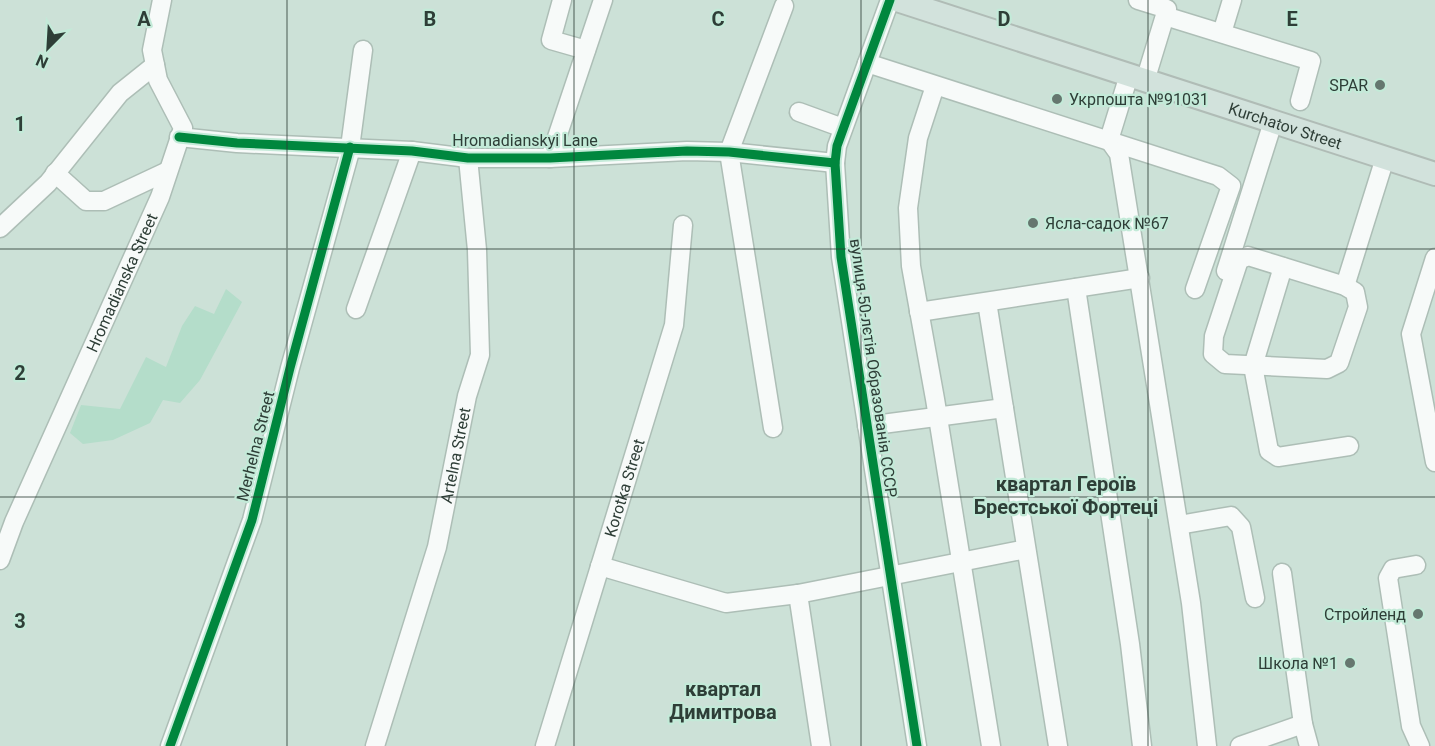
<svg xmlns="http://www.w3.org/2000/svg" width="1435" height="746" font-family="Roboto,sans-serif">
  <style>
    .green { fill: #b4ddca }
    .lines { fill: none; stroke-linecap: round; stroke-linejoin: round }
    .minor-casing { stroke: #adbeb6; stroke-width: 21 }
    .major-casing { stroke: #b0bcb6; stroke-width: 26 }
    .minor { stroke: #f7faf9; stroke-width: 18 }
    .major { stroke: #d2e2dc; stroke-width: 22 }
    .cycleway-casing { stroke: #c3ead8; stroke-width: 13 }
    .cycleway { stroke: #00873e; stroke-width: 9 }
    .grid { fill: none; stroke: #2e3e37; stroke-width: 1.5; stroke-opacity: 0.55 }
    .poi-dot { fill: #65776f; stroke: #c3ead8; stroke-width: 2 }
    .labels { text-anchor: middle; stroke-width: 4.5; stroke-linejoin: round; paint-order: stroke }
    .poi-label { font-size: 16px; fill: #2e3e37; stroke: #c3ead8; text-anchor: end }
    .street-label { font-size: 16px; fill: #2e3e37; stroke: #c3ead8 }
    .quarter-label { font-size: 20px; font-weight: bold; fill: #2e3e37; stroke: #c3ead8 }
    .grid-label { font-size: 20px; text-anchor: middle; font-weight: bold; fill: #2e3e37; stroke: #c3ead8; stroke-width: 4.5; stroke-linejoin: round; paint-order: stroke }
  </style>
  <rect width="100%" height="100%" fill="#cce1d7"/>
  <polygon class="green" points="226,289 242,302 200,380 180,403 163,400 150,423 113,440 83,444 70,433 81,405 120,409 146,357 166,367 182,326 195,306 214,314"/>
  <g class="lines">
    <g class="minor-casing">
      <g id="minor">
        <polyline points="562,0 551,40 586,50"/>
        <polyline points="890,0 837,146 835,163 841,257 917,746"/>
        <polyline points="1138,0 1167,9 1145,81"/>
        <polyline points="1165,16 1311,61 1300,101"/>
        <polyline points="1222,33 1232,0"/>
        <polyline points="867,63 1218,176 1231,186 1195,289"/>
        <polyline points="935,86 918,138 908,208 911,266 935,399 991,746"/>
        <polyline points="799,112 843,128"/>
        <polyline points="179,137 237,143 412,151 468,158 550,158 687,151 729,152 835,163"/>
        <polyline points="1109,140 1119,154 1191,603 1207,746"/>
        <polyline points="1109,140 1129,75"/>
        <polyline points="550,158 603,0"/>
        <polyline points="55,173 86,201 104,201 168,171"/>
        <polyline points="0,228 48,183 120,93 155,65"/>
        <polygon points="1248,256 1345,286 1355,292 1358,307 1339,363 1327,369 1225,364 1213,354 1214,336 1239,260"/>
        <polyline points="1435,258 1411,334 1435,462"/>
        <polyline points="1283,267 1253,366 1269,451 1278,457 1349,446"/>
        <polyline points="1226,271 1273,122"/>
        <polyline points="1345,286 1385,158"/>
        <polyline points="1076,288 1130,644 1142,746"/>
        <polyline points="987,302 1058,746"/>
        <polyline points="356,309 412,151"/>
        <polyline points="919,312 1140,278"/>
        <polyline points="867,426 1004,408"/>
        <polyline points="773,428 729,152 784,6"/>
        <polyline points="1179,525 1231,516 1241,527 1255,598"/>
        <path id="s1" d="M 0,560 L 14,522 L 160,197 L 183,128 L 158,80 L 152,50 L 162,0"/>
        <polyline points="1416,565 1393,569 1388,578 1411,726 1420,746"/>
        <polyline points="600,566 726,603 798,594 1026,549"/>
        <polyline points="1282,573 1303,724"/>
        <polyline points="798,594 821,746"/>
        <polyline points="170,746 252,520 290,368 349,155 363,50"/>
        <path id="s2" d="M 375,746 L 437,547 L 467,396 L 480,355 L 477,250 L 468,158"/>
        <path id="s3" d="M 545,746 L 674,325 L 683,225"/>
        <polyline points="1240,746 1303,724 1309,746"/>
      </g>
    </g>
    <g class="major-casing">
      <g id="major">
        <path id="s4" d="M 897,0 L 1435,174"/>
      </g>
    </g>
    <use href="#minor" class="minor"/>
    <use href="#major" class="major"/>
    <g class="cycleway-casing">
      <g id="cycleway">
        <polyline points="890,0 837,146 835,163 841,257 917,746"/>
        <polyline points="179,137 237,143 412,151 468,158 550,158 687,151 729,152 835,163"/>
        <polyline points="170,746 252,520 290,368 350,147"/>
      </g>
    </g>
    <use href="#cycleway" class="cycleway"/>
  </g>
  <path class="grid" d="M 287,0 L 287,746M 574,0 L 574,746M 861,0 L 861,746M 1148,0 L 1148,746M 0,249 L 1435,249M 0,497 L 1435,497"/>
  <g class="poi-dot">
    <circle cx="1380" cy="85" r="6"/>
    <circle cx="1057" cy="99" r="6"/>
    <circle cx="1033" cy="223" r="6"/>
    <circle cx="1418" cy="614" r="6"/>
    <circle cx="1350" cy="663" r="6"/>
  </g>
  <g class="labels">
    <g class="poi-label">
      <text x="1368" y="91">SPAR</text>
      <text x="1069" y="105" text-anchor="start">Укрпошта №91031</text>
      <text x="1045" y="229" text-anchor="start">Ясла-садок №67</text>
      <text x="1406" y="620">Стройленд</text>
      <text x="1338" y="669">Школа №1</text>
    </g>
    <g class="street-label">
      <text dy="6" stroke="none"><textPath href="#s4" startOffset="408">Kurchatov Street</textPath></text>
      <text x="525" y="146">Hromadianskyi Lane</text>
      <text dy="6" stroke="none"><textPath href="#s1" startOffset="303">Hromadianska Street</textPath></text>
      <text transform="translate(874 368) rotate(82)" y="6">вулиця 50-лєтія Образованія СССР</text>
      <text transform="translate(255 446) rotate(-76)" y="6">Merhelna Street</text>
      <text dy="6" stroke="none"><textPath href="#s2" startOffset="302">Artelna Street</textPath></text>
      <text dy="6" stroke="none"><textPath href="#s3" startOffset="270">Korotka Street</textPath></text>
    </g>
    <g class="quarter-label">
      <text x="1066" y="491">квартал Героїв<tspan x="1066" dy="23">Брестської Фортеці</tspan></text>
      <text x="723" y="696">квартал<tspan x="723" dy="23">Димитрова</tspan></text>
    </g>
  </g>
  <g class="grid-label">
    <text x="144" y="26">A</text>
    <text x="430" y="26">B</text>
    <text x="718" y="26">C</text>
    <text x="1004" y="26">D</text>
    <text x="1292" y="26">E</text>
    <text x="20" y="131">1</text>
    <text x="20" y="380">2</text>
    <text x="20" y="628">3</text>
  </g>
  <g transform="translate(48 48) rotate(204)" stroke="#c3ead8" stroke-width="4.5" paint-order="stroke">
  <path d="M0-4.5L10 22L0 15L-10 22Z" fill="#2e3e37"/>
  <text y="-9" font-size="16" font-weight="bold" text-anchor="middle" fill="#2e3e37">N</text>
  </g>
</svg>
